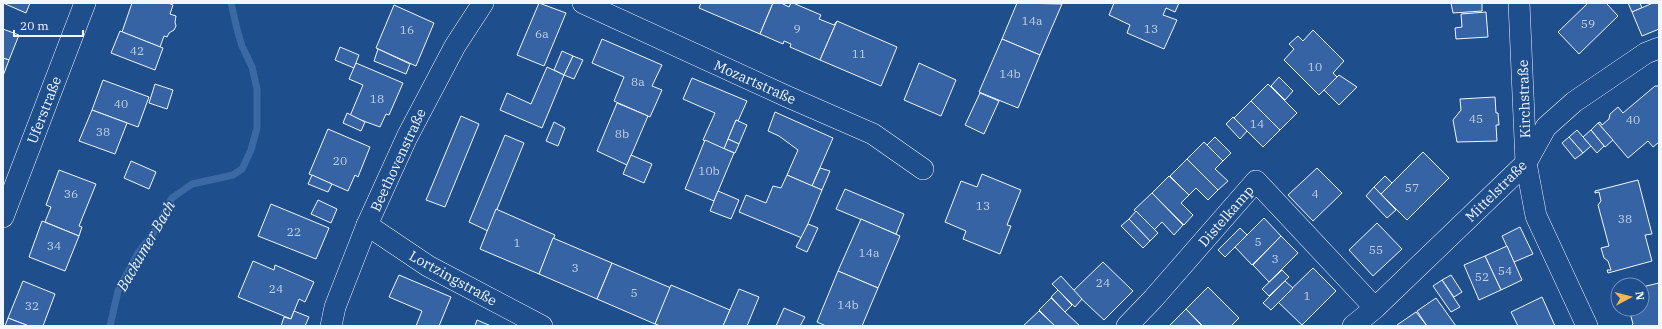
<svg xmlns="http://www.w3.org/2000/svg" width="1662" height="329" font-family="'IBM Plex Serif',serif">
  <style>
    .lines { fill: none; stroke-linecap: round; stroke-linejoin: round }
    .stream { stroke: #3b69a3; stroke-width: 7 }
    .building { fill: #3563a3; stroke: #f2f6ff }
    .street-casing { stroke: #f2f6ff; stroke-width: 22 }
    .street { stroke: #1f4e8c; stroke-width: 21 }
    .labels { text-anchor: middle; stroke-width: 3; stroke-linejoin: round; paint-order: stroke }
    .number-label { font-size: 12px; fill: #c3d1e8 }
    .street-label { font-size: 14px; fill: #f2f6ff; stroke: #1f4e8c }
    .water-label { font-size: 15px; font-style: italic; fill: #f2f6ff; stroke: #1f4e8c }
  </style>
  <rect width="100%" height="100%" fill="#1f4e8c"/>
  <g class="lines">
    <polyline class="stream" points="110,326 118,291 138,253 153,234 172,198 192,184 233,175 242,169 251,150 257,128 257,89 252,67 242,46 237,29 231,3"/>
  </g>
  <g class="building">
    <polygon points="3,3 30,3 26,13"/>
    <polygon points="132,3 168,3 173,5 170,14 176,16 175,22 176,26 174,30 169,33 167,37 164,36 160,47 122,32"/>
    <polygon points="539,3 566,13 544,66 517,55"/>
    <polygon points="701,3 773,3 760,34 699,8"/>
    <polygon points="773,3 781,3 789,7 791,3 793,3 821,15 819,19 834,25 837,21 820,60 790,47 791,44 784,41 783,44 760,34"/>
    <polygon points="1017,3 1062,4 1040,55 1002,39"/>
    <polygon points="1114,3 1179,3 1175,12 1166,8 1163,15 1177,20 1164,49 1127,33 1130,25 1109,15"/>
    <polygon points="1451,3 1482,3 1482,11 1453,13"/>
    <polygon points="1588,3 1606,3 1618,16 1579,54 1558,32"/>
    <polygon points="1628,3 1640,3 1642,8 1632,12"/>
    <polygon points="1653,3 1659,3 1659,29 1642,36 1632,12"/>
    <polygon points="394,5 434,23 416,66 376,48"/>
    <polygon points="1486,12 1488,37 1456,39 1455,28 1462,27 1461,14"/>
    <polygon points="837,21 897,47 881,86 820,60"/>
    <polygon points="3,29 19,35 9,60 3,58"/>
    <polygon points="1313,30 1344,61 1333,73 1337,77 1319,95 1284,60 1294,49 1289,44 1298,36 1303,41"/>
    <polygon points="120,31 163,48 155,70 111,53"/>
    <polygon points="602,39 662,65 652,86 662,90 650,117 614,101 624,77 592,63"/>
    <polygon points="1002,39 1040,55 1018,108 979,92"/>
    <polygon points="340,47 359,55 354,68 335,60"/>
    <polygon points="378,49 410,64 406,74 374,61"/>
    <polygon points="562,51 573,56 564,75 554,70"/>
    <polygon points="573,56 583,60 574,79 564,75"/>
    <polygon points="3,58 9,60 3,76"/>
    <polygon points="356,63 403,83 389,115 386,114 380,127 350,116 363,85 349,79"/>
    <polygon points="919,63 956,80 941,116 904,100"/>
    <polygon points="547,67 564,75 542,128 500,110 507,93 531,104"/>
    <polygon points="1339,75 1357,87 1339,105 1324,90"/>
    <polygon points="1279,77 1293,91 1285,100 1271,86"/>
    <polygon points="692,78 747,101 738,121 736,120 724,149 703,140 715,113 683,99"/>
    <polygon points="103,80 149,97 138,127 92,110"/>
    <polygon points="155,84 173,90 167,109 149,103"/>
    <polygon points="1268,84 1297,113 1280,130 1251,101"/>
    <polygon points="1655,86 1659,86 1659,142 1653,147 1648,141 1628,158 1598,123 1600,122 1602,125 1609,119 1610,114 1618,107 1623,113"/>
    <polygon points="980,93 999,101 984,134 965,125"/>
    <polygon points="1495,97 1496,113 1498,113 1499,125 1496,125 1497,141 1457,142 1453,120 1461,110 1460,99"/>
    <polygon points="1251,101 1280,130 1263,147 1234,118"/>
    <polygon points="617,103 648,116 627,165 597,151"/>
    <polygon points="92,110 127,123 115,154 79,141"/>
    <polygon points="775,112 833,138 812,186 787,175 798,150 779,136 768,131"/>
    <polygon points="347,113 365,122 361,131 343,123"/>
    <polygon points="461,116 479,124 445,207 426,200"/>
    <polygon points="1233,117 1247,131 1240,139 1226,124"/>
    <polygon points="736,120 747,125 739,144 728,139"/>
    <polygon points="554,122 565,128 558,146 546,141"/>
    <polygon points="1598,123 1613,140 1605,147 1591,130"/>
    <polygon points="328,129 370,147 358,177 355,175 348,191 309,174"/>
    <polygon points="1577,130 1591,146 1583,153 1569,137"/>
    <polygon points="1591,130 1604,146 1597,153 1583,137"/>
    <polygon points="505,135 524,143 488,231 469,222"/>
    <polygon points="1215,137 1231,153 1223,161 1207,145"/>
    <polygon points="1569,137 1583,153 1575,159 1562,143"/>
    <polygon points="728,139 739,144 735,153 724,149"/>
    <polygon points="705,140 734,153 714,201 685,189"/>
    <polygon points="1204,142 1223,161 1215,169 1228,181 1218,190 1187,159"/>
    <polygon points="1423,152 1449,178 1407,220 1381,194"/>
    <polygon points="631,155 652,164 644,183 623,174"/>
    <polygon points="1187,159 1218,190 1208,200 1196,188 1189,195 1170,176"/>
    <polygon points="131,161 156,172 149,189 124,178"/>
    <polygon points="820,168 830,171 822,190 812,186"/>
    <polygon points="1317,168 1342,193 1313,221 1288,195"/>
    <polygon points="59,170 96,184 79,226 82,227 79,236 45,222 51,207 46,205"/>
    <polygon points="982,174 1021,190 1007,225 1011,226 1000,254 963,239 966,231 945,222 961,181 977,187"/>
    <polygon points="312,175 332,184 328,192 308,184"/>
    <polygon points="787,175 822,190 802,238 739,212 746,195 766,203 773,186 781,188"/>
    <polygon points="1169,176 1189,195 1181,203 1193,215 1184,225 1152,193"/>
    <polygon points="1385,176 1392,183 1381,194 1374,187"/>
    <polygon points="1638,180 1652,234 1645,235 1652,261 1608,273 1607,270 1611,270 1608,261 1604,258 1601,248 1609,246 1598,205 1601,201 1599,192 1595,193 1595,191"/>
    <polygon points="1374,187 1396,210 1387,218 1366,196"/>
    <polygon points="845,189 904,214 896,234 836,209"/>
    <polygon points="718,191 739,200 731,219 710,211"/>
    <polygon points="1152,193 1183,225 1174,235 1162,222 1154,230 1134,210"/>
    <polygon points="318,200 337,209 331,223 311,214"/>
    <polygon points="271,204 329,228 316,259 258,236"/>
    <polygon points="496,209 555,235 539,274 480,249"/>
    <polygon points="1136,211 1158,233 1150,241 1129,219"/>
    <polygon points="1264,218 1281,236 1252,265 1235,247"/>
    <polygon points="861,219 900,236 878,288 838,271"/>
    <polygon points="1129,219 1150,241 1143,248 1121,226"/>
    <polygon points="42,221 79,236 65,271 29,257"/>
    <polygon points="1377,223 1402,249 1373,276 1349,250"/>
    <polygon points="808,224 818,228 807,252 796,247"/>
    <polygon points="1520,227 1533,254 1514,262 1502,236"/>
    <polygon points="1240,228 1247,235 1225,257 1218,250"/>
    <polygon points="1281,236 1298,253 1269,282 1253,265"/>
    <polygon points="553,238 612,263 597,299 539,274"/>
    <polygon points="1507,246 1522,280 1501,290 1485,256"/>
    <polygon points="1485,256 1501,290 1479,300 1464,265"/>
    <polygon points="253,261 274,270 275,265 314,282 305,302 299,299 291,319 238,297"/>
    <polygon points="1103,262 1133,291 1104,320 1073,291"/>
    <polygon points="612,263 671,288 655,324 597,299"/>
    <polygon points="1313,268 1336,291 1302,325 1278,302"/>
    <polygon points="1282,270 1289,277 1269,296 1262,289"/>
    <polygon points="838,271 878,288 862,326 826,326 817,322"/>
    <polygon points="399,275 451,297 439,326 416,326 422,311 389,297"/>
    <polygon points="1451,275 1462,292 1454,297 1442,280"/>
    <polygon points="1061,276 1082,299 1075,307 1052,284"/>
    <polygon points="1442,280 1460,307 1451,312 1433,286"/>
    <polygon points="23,281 55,294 43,326 29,326 8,318"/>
    <polygon points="1285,281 1293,288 1271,310 1263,303"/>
    <polygon points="1659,283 1659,326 1631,326 1633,324 1629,309 1642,309 1642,287"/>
    <polygon points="671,285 730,310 723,326 661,326 655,324"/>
    <polygon points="1208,287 1239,318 1231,326 1203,326 1186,309"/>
    <polygon points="739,289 759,297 747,326 723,326"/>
    <polygon points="1058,290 1072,305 1065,312 1051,297"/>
    <polygon points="1542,297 1555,326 1518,326 1511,312"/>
    <polygon points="1051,298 1065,312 1080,326 1055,326 1039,310"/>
    <polygon points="1436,298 1456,326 1427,326 1417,311"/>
    <polygon points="784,308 805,317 800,326 776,326"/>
    <polygon points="1186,309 1202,326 1170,326 1170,325"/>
    <polygon points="294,311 309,317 305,326 281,326 284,317 291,319"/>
    <polygon points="1039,311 1055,326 1023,326"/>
    <polygon points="1416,312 1427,326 1398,326 1397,325"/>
    <polygon points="8,318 29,326 5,326"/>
    <polygon points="477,320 491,326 475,326"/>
  </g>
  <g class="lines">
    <g class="street-casing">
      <g id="street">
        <polyline points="583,3 786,96 873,134 923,169"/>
        <polyline points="1519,3 1526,163 1536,216 1587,326"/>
        <polyline points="3,217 85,3"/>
        <polyline points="367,225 428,266 542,326"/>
        <polyline points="331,326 335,307 367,225 407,137 455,46 483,3"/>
        <polyline points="1127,326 1153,299 1256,181 1375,308"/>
        <polyline points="1353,326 1375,308 1526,163 1546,127 1574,102 1646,53 1659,48"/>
      </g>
    </g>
    <use href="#street" class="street"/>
  </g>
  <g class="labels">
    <g class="number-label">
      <text x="1032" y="25">14a</text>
      <text x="1588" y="28">59</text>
      <text x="797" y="33">9</text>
      <text x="1151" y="33">13</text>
      <text x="407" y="34">16</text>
      <text x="542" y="38">6a</text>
      <text x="137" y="55">42</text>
      <text x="859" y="58">11</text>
      <text x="1315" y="71">10</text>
      <text x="1010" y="78">14b</text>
      <text x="638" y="86">8a</text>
      <text x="377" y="103">18</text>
      <text x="121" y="108">40</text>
      <text x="1476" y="123">45</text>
      <text x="1633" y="124">40</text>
      <text x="1257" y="128">14</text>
      <text x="103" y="136">38</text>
      <text x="622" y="138">8b</text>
      <text x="340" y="165">20</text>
      <text x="709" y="175">10b</text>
      <text x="1412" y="192">57</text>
      <text x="71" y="198">36</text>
      <text x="1315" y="198">4</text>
      <text x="983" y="210">13</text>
      <text x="1625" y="223">38</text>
      <text x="294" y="236">22</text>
      <text x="1258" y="246">5</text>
      <text x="517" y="247">1</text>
      <text x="54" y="250">34</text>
      <text x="1376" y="254">55</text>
      <text x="869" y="257">14a</text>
      <text x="1275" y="263">3</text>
      <text x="575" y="272">3</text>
      <text x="1505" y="275">54</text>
      <text x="1482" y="281">52</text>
      <text x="1103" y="287">24</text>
      <text x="276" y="293">24</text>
      <text x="634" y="297">5</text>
      <text x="1307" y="300">1</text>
      <text x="848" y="309">14b</text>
      <text x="32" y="310">32</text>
    </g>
    <g class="street-label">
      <text transform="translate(755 82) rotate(24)" y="5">Mozartstraße</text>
      <text transform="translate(1524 99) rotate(-92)" y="5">Kirchstraße</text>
      <text transform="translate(44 110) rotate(-69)" y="5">Uferstraße</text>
      <text transform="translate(398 160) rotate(-65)" y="5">Beethovenstraße</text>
      <text transform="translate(1496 191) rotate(-45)" y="5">Mittelstraße</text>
      <text transform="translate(1226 216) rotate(-49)" y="5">Distelkamp</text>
      <text transform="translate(453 278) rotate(29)" y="5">Lortzingstraße</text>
    </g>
    <g class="water-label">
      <text transform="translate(146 246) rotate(-60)" y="5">Backumer Bach</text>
    </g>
  </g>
  <rect width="1662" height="329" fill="none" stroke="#f2f6ff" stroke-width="8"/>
  <g transform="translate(1630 297) rotate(83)"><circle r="19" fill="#1f4e8c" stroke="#7391ba"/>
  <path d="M0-3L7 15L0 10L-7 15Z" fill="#ffb74d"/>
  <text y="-6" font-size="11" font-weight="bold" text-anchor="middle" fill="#f2f6ff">N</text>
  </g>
  <path d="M14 30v6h69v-6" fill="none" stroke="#f2f6ff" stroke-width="2"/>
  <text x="20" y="30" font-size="12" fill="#f2f6ff" stroke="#1f4e8c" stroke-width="3" paint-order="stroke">20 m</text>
</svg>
